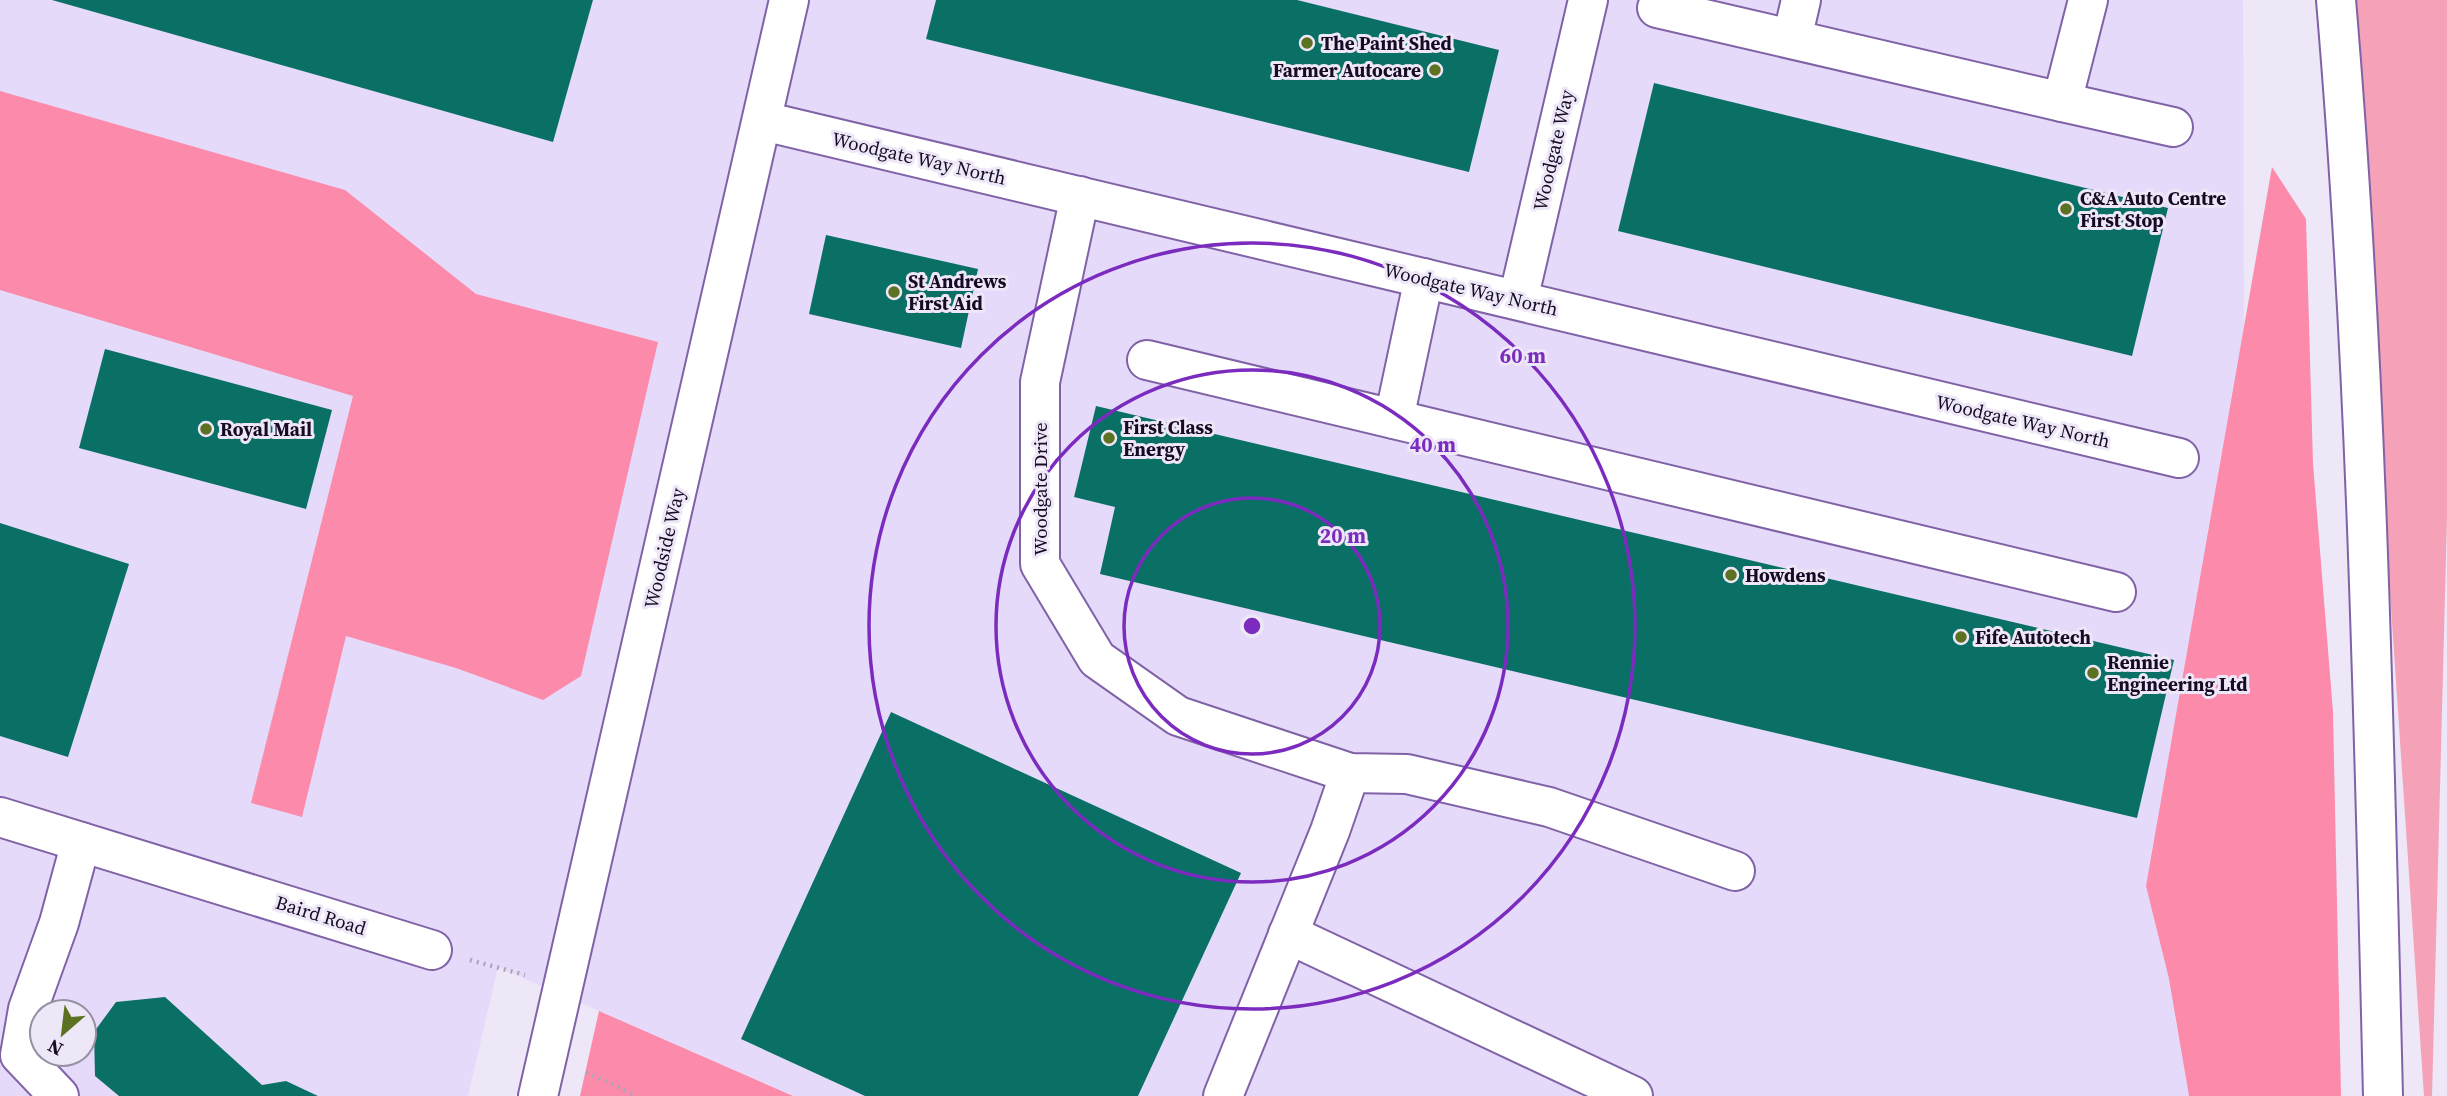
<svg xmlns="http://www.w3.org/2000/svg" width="2447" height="1096" font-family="'Source Serif 4',serif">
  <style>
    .built { fill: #e6dafb; fill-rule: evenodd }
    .green { fill: #f5a1b7 }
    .forest { fill: #fc8aab }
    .building { fill: #0a7065 }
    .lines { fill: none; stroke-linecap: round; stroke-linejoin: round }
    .minor-casing { stroke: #8063a6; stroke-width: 42 }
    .highway-casing { stroke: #8063a6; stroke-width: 42 }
    .path { stroke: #aca4b7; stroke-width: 4.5; stroke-dasharray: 2 5; stroke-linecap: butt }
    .minor { stroke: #fff; stroke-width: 38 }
    .highway { stroke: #fff; stroke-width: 38 }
    .ring { fill: none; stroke: #7b2cbf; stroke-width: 3.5 }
    .poi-dot { fill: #5c7121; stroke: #ede7f7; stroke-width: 2.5 }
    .labels { text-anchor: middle; stroke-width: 6; stroke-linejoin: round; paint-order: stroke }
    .poi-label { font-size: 19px; font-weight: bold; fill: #160a24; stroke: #ede7f7; text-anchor: start }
    .street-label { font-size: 19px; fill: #160a24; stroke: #ede7f7 }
    .centre { fill: #7b2cbf; stroke: #ede7f7; stroke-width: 3.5 }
    .ring-label { font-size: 21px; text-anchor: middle; font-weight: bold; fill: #7b2cbf; stroke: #ede7f7; stroke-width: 6; stroke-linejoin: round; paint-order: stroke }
  </style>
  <rect width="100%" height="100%" fill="#ede7f7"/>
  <path class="built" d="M 0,0 L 2243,0 L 2244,358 L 2146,886 L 2169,979 L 2189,1096 L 793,1096 L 498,967 L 468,1096 L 0,1096 ZM 42,1012 L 84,1012 L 84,1054 L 42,1054 Z"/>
  <polygon class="green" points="2350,0 2447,0 2447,517 2432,1096 2424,1096"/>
  <g class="forest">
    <polygon points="0,91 345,190 476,294 658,342 581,676 543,700 456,668 346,636 302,817 251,803 353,396 0,290"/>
    <polygon points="2272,167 2306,219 2313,464 2333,712 2341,1096 2189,1096 2169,979 2146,886"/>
    <polygon points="599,1011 793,1096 580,1096"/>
  </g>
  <g class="building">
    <polygon points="52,0 593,0 553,142"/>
    <polygon points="936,0 1297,0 1499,50 1469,172 926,39"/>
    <polygon points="1654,83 2168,208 2132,356 1618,231"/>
    <polygon points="826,235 978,269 961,348 809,314"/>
    <polygon points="105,349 332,410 306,509 79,448"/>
    <polygon points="1096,406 2174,660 2137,818 1100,574 1115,507 1074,497"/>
    <polygon points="0,523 129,564 68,757 0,736"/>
    <polygon points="891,712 1241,873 1138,1096 865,1096 741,1039"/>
    <polygon points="165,997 262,1085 286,1081 318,1096 119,1096 95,1076 94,1032 116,1002"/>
  </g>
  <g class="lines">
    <g class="minor-casing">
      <g id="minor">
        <polyline points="1657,8 2062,102 2088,0"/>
        <polyline points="1792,39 1801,0"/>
        <polyline points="2062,102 2173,127"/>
        <polyline points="763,121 2179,458"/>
        <polyline points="1080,196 1040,382 1040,564 1097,659 1178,716 1350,773 1407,774 1549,807 1735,871"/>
        <polyline points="1518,300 1588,0"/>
        <polyline points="1147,360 2116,592"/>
        <polyline points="1394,419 1424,278"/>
        <polyline points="0,817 432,950"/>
        <polyline points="1288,934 1633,1096"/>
        <polyline points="59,1096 20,1055 28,1009 59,923 81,842"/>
        <polyline points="538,1096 789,0"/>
        <polyline points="1223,1096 1330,831 1350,773"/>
      </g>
    </g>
    <g class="highway-casing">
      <path id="highway" d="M 2336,0 C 2367,364 2374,731 2383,1096"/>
    </g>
    <g class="path">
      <polyline points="470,960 525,975"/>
      <polyline points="586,1072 637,1096"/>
    </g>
    <use href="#minor" class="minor"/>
    <use href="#highway" class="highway"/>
  </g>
  <g class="ring">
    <circle cx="1252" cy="626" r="128"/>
    <circle cx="1252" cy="626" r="256"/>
    <circle cx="1252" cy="626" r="383"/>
  </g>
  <g class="poi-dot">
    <circle cx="1307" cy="43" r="7"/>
    <circle cx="1435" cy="70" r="7"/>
    <circle cx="2066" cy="209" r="7"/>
    <circle cx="894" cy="292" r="7"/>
    <circle cx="206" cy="429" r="7"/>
    <circle cx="1109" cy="438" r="7"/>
    <circle cx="1731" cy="575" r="7"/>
    <circle cx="1961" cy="637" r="7"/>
    <circle cx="2093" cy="673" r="7"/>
  </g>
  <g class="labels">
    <g class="poi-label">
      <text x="1321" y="50">The Paint Shed</text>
      <text x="1421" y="77" text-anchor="end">Farmer Autocare</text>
      <text x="2080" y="205">C&amp;A Auto Centre<tspan x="2080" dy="22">First Stop</tspan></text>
      <text x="908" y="288">St Andrews<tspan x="908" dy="22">First Aid</tspan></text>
      <text x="1123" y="434">First Class<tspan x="1123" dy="22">Energy</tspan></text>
      <text x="220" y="436">Royal Mail</text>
      <text x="1745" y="582">Howdens</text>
      <text x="1975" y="644">Fife Autotech</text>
      <text x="2107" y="669">Rennie<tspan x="2107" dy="22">Engineering Ltd</tspan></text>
    </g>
    <g class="street-label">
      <text transform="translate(1553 150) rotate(-77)" y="7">Woodgate Way</text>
      <text transform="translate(919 158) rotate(13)" y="7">Woodgate Way North</text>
      <text transform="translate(1471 289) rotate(13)" y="7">Woodgate Way North</text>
      <text transform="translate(2023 421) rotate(13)" y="7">Woodgate Way North</text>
      <text transform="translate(1040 489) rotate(-90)" y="7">Woodgate Drive</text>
      <text transform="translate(664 548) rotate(-77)" y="7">Woodside Way</text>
      <text transform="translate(321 915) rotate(17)" y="7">Baird Road</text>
    </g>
  </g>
  <circle cx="1252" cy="626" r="10" class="centre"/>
  <g class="ring-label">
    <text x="1523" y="363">60 m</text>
    <text x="1433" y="452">40 m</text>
    <text x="1343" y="543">20 m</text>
  </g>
  <g transform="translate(63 1033) rotate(208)"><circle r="33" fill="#ede7f7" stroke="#978fa3" stroke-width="2"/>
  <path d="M0-5L12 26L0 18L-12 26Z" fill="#5c7121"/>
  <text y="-10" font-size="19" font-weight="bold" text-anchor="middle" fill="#160a24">N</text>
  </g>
</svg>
